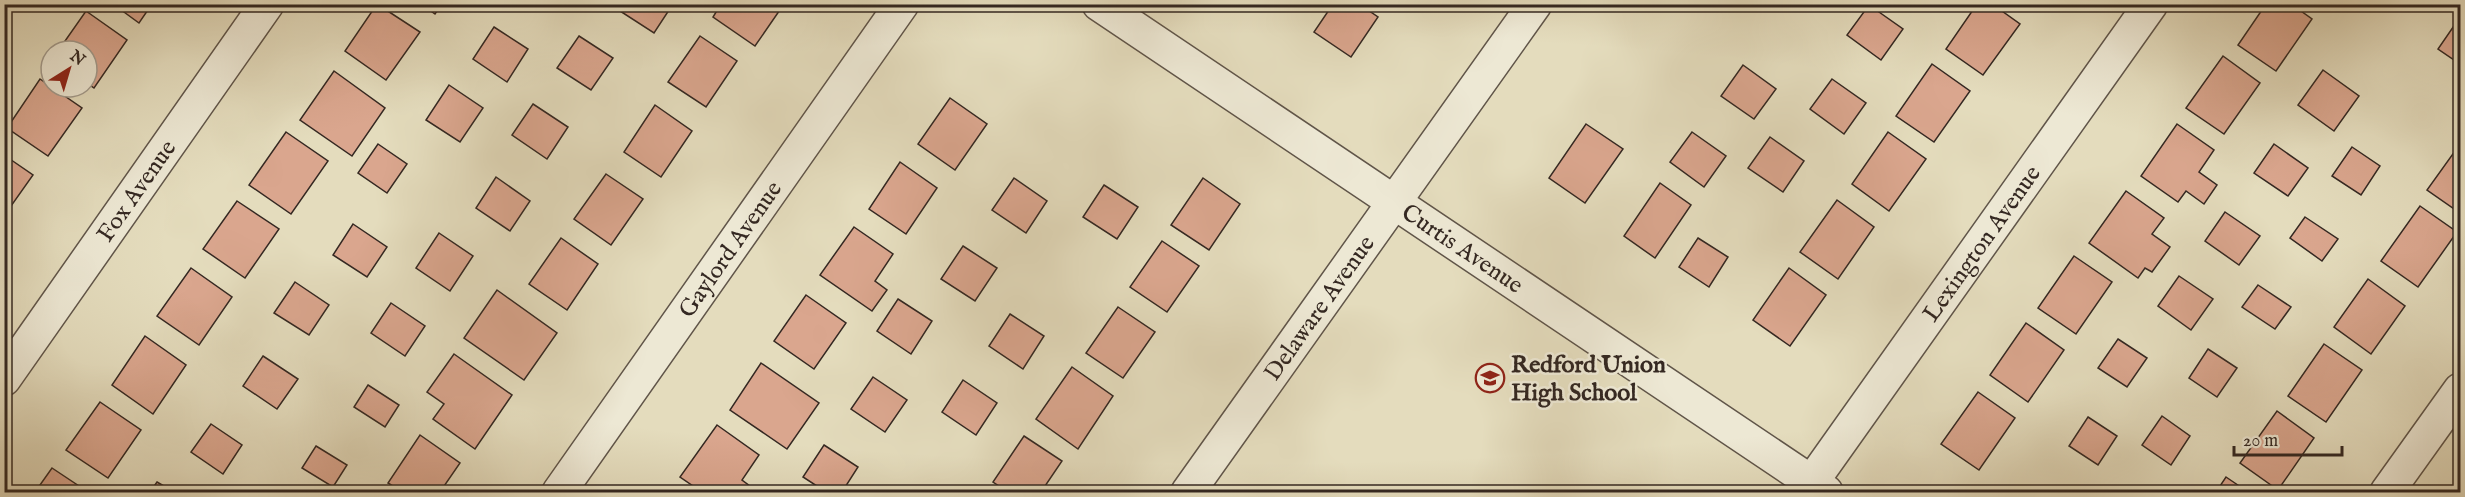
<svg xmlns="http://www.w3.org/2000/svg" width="2465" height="497" font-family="'IM FELL English',serif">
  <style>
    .building { fill: #daa68e; stroke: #342822; stroke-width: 1.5 }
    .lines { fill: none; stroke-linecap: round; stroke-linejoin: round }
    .minor-casing { stroke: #605549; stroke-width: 36 }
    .minor { stroke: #ede8d4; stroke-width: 33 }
    .labels { text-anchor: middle; stroke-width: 5; stroke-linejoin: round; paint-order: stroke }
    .street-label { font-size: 24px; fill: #342822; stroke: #ede8d4 }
    .poi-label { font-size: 24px; font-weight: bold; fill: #342822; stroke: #ede8d4; text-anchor: start }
  </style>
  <rect width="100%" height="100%" fill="#e4dcbd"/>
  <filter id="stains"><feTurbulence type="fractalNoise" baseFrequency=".00333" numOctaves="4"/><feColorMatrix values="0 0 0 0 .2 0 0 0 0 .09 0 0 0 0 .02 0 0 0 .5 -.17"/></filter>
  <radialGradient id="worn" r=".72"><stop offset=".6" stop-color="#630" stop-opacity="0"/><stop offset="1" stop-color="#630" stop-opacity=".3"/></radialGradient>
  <g class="building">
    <polygon points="113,4 152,4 139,23"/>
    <polygon points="377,4 420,32 386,80 345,51"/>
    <polygon points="421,4 442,4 435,14"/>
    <polygon points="625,4 673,4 654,33 620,11"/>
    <polygon points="721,4 784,4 755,46 713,17"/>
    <polygon points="1333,4 1359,4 1378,17 1351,57 1314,32"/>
    <polygon points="1977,4 1992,4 2020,24 1983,75 1946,49"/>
    <polygon points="2266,4 2291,4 2312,19 2276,71 2238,45"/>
    <polygon points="1869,5 1903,29 1881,60 1847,35"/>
    <polygon points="86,11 127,40 94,88 87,83 87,51 58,51"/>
    <polygon points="2458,20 2460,22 2460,64 2438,49"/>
    <polygon points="494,27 528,49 507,82 473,59"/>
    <polygon points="579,36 613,58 591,90 557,68"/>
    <polygon points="700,36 737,61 706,107 668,82"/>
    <polygon points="2223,56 2260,83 2224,134 2186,108"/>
    <polygon points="1932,64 1970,91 1934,142 1896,116"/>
    <polygon points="1743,65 1776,89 1754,119 1721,96"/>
    <polygon points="2323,70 2359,96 2334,131 2298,105"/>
    <polygon points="334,71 385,108 352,156 300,120"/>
    <polygon points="40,79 82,108 48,156 7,128"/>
    <polygon points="1832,79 1866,103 1844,134 1810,109"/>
    <polygon points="449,85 483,108 460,142 426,120"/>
    <polygon points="950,98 987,124 955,170 918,144"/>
    <polygon points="533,104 568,127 547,159 512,135"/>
    <polygon points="655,105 692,131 661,177 624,152"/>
    <polygon points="1586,124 1623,149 1585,203 1549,178"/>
    <polygon points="2177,124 2214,150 2199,172 2217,185 2204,204 2186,191 2178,202 2141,176"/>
    <polygon points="286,132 328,161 291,214 249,185"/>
    <polygon points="1692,132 1726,156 1704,187 1670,162"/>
    <polygon points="1888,132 1926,159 1889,211 1852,184"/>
    <polygon points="1770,137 1804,161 1783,192 1748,168"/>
    <polygon points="378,144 407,164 387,193 358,173"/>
    <polygon points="2274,144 2308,168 2288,196 2254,173"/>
    <polygon points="2460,144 2460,213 2427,190"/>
    <polygon points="2352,147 2380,166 2361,195 2332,176"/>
    <polygon points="4,155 33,175 4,216"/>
    <polygon points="900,162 937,188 906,234 869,209"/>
    <polygon points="606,174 643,199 611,245 574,219"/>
    <polygon points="496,177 530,201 510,231 476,208"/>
    <polygon points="1014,178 1047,201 1026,233 992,210"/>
    <polygon points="1203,178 1240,204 1209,250 1171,225"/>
    <polygon points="1660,183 1691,205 1655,258 1624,236"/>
    <polygon points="1104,185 1138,207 1117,239 1083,217"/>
    <polygon points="2126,191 2164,218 2152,234 2170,247 2152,272 2145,268 2138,278 2089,243"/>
    <polygon points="1837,200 1874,227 1838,279 1800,252"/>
    <polygon points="237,201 279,229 245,278 203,249"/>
    <polygon points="2420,206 2457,232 2418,287 2381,261"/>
    <polygon points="2225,212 2260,236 2239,265 2205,241"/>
    <polygon points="2305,217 2338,239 2322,261 2290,238"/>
    <polygon points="353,224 387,247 367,277 333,255"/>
    <polygon points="854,227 893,254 875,281 887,290 872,311 820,275"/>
    <polygon points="439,233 473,256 450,291 416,268"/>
    <polygon points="561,238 598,264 567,310 529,284"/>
    <polygon points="1698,238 1728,257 1709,287 1679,267"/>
    <polygon points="1162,241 1199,266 1167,312 1130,287"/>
    <polygon points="963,246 997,268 975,301 941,279"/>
    <polygon points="2074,256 2112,282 2076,334 2038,308"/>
    <polygon points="191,268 232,297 199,345 157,316"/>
    <polygon points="1789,268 1826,295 1790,346 1753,320"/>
    <polygon points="2179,276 2213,299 2191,330 2158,306"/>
    <polygon points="2368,279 2405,306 2371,354 2334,327"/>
    <polygon points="295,282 329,305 309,335 274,313"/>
    <polygon points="2258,285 2291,307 2275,329 2242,307"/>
    <polygon points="497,290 557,333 524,380 464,338"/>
    <polygon points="806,295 846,323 814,369 774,341"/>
    <polygon points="898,299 932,321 911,354 877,331"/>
    <polygon points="391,303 425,326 405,356 371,333"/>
    <polygon points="1118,307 1155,332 1123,378 1086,353"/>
    <polygon points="1010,314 1044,336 1023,369 989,346"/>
    <polygon points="2026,323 2064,350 2028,402 1990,375"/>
    <polygon points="145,336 186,365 153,414 112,385"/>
    <polygon points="2118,339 2147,358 2127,387 2098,368"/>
    <polygon points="2324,344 2362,370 2326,422 2288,396"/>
    <polygon points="2208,349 2237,368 2217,397 2189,378"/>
    <polygon points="454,354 512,395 475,449 433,419 444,404 427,392"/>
    <polygon points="263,356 298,379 277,409 243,386"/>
    <polygon points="761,363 819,403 787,449 730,410"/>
    <polygon points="1072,367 1113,396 1078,449 1036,419"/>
    <polygon points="873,377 907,400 885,432 851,409"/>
    <polygon points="963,380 997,403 976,435 942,412"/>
    <polygon points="368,385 399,405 385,427 354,407"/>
    <polygon points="1978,392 2015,418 1979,470 1941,444"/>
    <polygon points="100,402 141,430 108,478 66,450"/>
    <polygon points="2277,411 2314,438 2278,490 2240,463"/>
    <polygon points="2162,416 2190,436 2171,465 2142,445"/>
    <polygon points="2088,417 2117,436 2098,465 2069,446"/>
    <polygon points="211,424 242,445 223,474 191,452"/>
    <polygon points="717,425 759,455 742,480 758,492 702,492 680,477"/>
    <polygon points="420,435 460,463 440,492 402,492 388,483"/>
    <polygon points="1024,436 1062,461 1041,492 1008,492 993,482"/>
    <polygon points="824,445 858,467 842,492 826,492 803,477"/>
    <polygon points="316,446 347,465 333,487 302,468"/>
    <polygon points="52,468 88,492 35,492"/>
    <polygon points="2226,477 2248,492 2216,492"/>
    <polygon points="157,482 174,492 150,492"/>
  </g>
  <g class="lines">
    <g class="minor-casing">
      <g id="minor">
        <path id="s1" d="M 1099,4 L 1826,492"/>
        <path id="s2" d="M 4,379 L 267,4"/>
        <path id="s3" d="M 1811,483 L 2151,4"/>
        <path id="s4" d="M 559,492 L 902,4"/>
        <path id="s5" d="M 1188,492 L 1535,4"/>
        <polyline points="2387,492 2460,390"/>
      </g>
    </g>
    <use href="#minor" class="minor"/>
  </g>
  <defs>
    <g id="school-ring" transform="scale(1.5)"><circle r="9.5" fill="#ede8d4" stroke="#8f2418" stroke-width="1.5"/><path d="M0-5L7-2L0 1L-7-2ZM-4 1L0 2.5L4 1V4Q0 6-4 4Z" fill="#8f2418"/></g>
  </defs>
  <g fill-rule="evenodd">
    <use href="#school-ring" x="1490" y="378"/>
  </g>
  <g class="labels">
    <g class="street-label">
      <text dy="8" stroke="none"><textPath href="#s2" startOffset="230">Fox Avenue</textPath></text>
      <text dy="8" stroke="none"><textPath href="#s3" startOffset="294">Lexington Avenue</textPath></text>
      <text dy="8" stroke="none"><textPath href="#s4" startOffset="297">Gaylord Avenue</textPath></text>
      <text dy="8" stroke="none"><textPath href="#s1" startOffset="438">Curtis Avenue</textPath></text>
      <text dy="8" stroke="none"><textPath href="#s5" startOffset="226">Delaware Avenue</textPath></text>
    </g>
    <g class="poi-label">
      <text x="1511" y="372">Redford Union<tspan x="1511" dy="28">High School</tspan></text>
    </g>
  </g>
  <rect width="2465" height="497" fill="none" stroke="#e4dcbd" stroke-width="24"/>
  <rect x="6" y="6" width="2453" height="485" fill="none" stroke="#342822" stroke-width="3"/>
  <rect x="12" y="12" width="2441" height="473" fill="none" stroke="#342822" stroke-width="1.5"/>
  <g transform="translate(69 69) rotate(37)"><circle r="28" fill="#ede8d4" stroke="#a39b8d" stroke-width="1.5"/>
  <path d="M0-4.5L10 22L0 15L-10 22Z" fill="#8f2418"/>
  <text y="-9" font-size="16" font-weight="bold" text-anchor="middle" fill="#342822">N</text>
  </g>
  <path d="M2234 446v9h108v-9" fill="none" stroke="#342822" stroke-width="3"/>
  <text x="2243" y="446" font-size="18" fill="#342822" stroke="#ede8d4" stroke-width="4.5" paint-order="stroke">20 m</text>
  <rect width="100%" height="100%" filter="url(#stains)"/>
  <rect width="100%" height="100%" fill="url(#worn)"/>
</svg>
